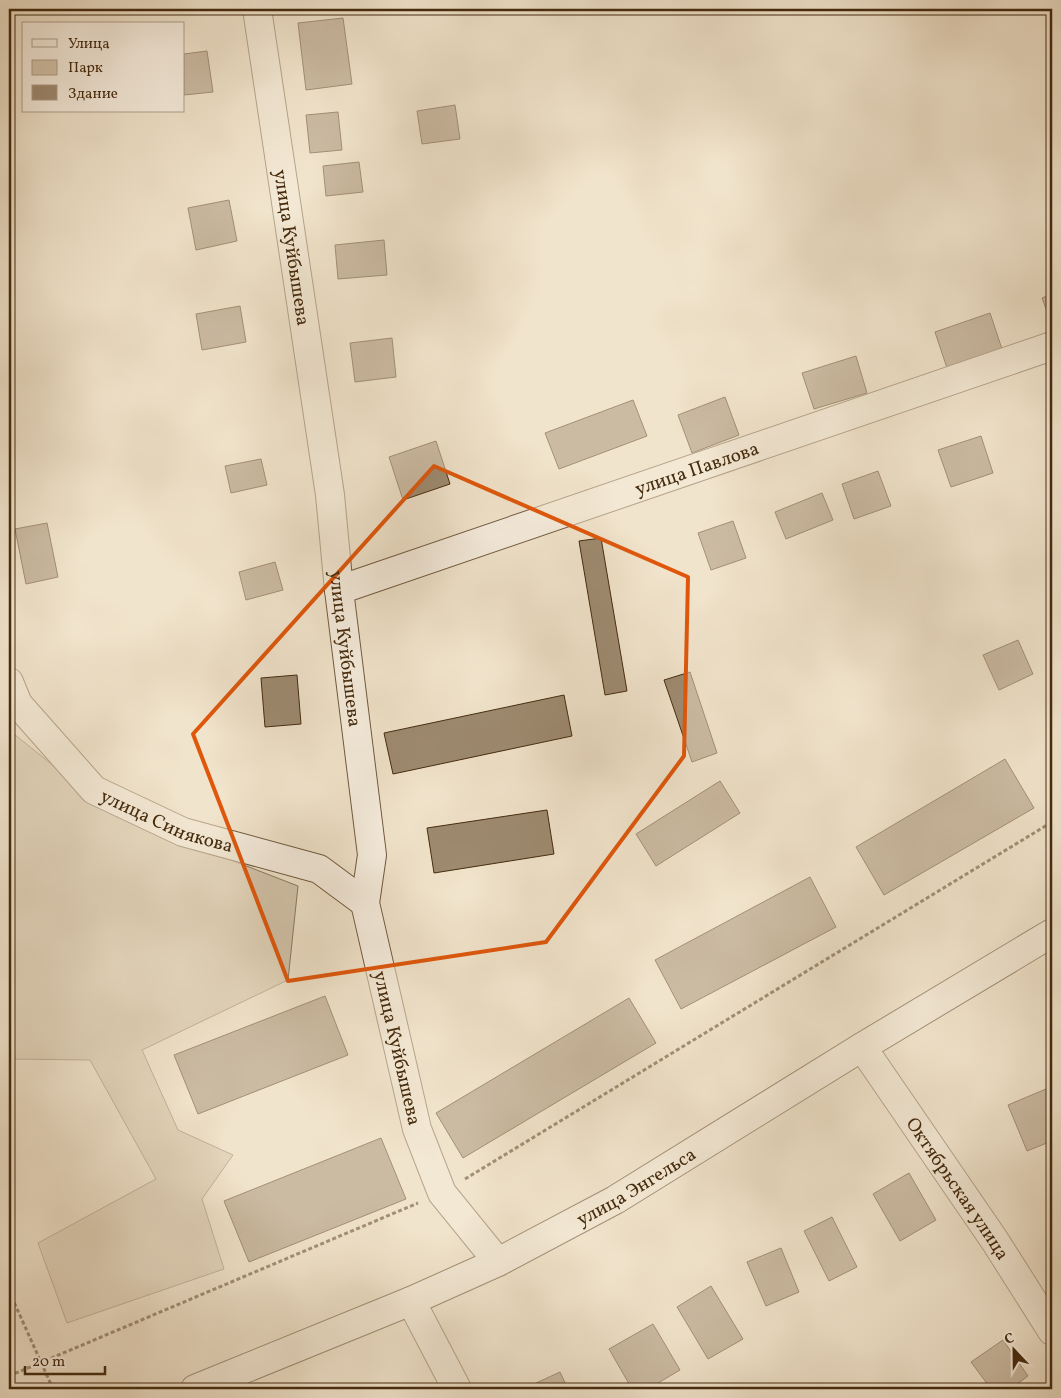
<svg xmlns="http://www.w3.org/2000/svg" width="1061" height="1398" font-family="Vollkorn,serif">
  <style>
    .green { fill: #d4c5ac; stroke: #8c785d }
    .building { fill: #9e8b71; stroke: #452b0e }
    .lines { fill: none; stroke-linecap: round; stroke-linejoin: round }
    .street-casing { stroke: #70593e; stroke-width: 30 }
    .secondary-casing { stroke: #452b0e; stroke-width: 30 }
    .path { stroke: #452b0e; stroke-width: 3; stroke-dasharray: 4 2.5; stroke-linecap: butt }
    .street { stroke: #f6edde; stroke-width: 28 }
    .secondary { stroke: #f6edde; stroke-width: 28 }
    .marked { fill: none; stroke: #e0570c; stroke-width: 4; stroke-linejoin: round }
    .labels { text-anchor: middle; stroke-width: 5; stroke-linejoin: round; paint-order: stroke }
    .street-label { font-size: 19px; fill: #452b0e; stroke: #f6edde }
  </style>
  <rect width="100%" height="100%" fill="#f1e4cc"/>
  <filter id="stains"><feTurbulence type="fractalNoise" baseFrequency=".004" numOctaves="4"/><feColorMatrix values="0 0 0 0 .2 0 0 0 0 .09 0 0 0 0 .02 0 0 0 .5 -.17"/></filter>
  <radialGradient id="worn" r=".72"><stop offset=".6" stop-color="#630" stop-opacity="0"/><stop offset="1" stop-color="#630" stop-opacity=".3"/></radialGradient>
  <polygon class="green" points="9,730 115,815 298,886 288,980 142,1050 178,1130 233,1155 202,1199 224,1269 67,1323 38,1243 156,1179 90,1060 9,1059"/>
  <g class="building">
    <polygon points="343,18 352,84 306,90 298,23"/>
    <polygon points="207,51 213,92 184,95 184,54"/>
    <polygon points="455,105 460,139 422,144 417,111"/>
    <polygon points="338,112 342,150 310,153 306,115"/>
    <polygon points="359,162 363,192 326,196 323,166"/>
    <polygon points="229,200 237,241 196,250 188,208"/>
    <polygon points="384,240 387,275 338,279 335,245"/>
    <polygon points="1052,294 1052,325 1042,298"/>
    <polygon points="240,306 246,342 202,350 196,314"/>
    <polygon points="990,313 1002,349 947,368 935,332"/>
    <polygon points="392,338 396,377 355,382 350,343"/>
    <polygon points="856,356 867,393 814,409 802,373"/>
    <polygon points="725,397 739,435 692,453 678,415"/>
    <polygon points="633,400 647,436 559,469 545,433"/>
    <polygon points="981,436 993,473 951,487 938,450"/>
    <polygon points="436,441 450,484 403,500 389,457"/>
    <polygon points="261,459 267,485 231,493 225,466"/>
    <polygon points="878,471 891,506 854,519 842,484"/>
    <polygon points="822,493 833,520 786,539 775,512"/>
    <polygon points="733,521 746,558 711,570 698,533"/>
    <polygon points="47,523 58,577 26,584 15,529"/>
    <polygon points="601,538 627,691 605,695 579,541"/>
    <polygon points="275,562 283,590 246,600 239,572"/>
    <polygon points="1018,640 1033,674 999,690 983,655"/>
    <polygon points="690,672 717,753 692,762 664,680"/>
    <polygon points="297,675 301,724 265,727 261,678"/>
    <polygon points="564,695 572,736 393,774 384,733"/>
    <polygon points="1005,759 1034,808 884,895 856,847"/>
    <polygon points="720,781 740,813 656,866 636,834"/>
    <polygon points="547,810 554,854 434,873 427,828"/>
    <polygon points="810,877 836,927 681,1009 655,960"/>
    <polygon points="325,996 348,1055 198,1114 174,1055"/>
    <polygon points="629,998 656,1043 463,1158 436,1113"/>
    <polygon points="1046,1089 1052,1104 1052,1141 1027,1151 1008,1105"/>
    <polygon points="381,1138 406,1199 249,1262 224,1201"/>
    <polygon points="909,1173 936,1220 900,1241 873,1194"/>
    <polygon points="832,1217 857,1267 829,1281 804,1231"/>
    <polygon points="781,1248 799,1292 766,1306 747,1262"/>
    <polygon points="711,1286 743,1339 708,1359 677,1307"/>
    <polygon points="653,1324 680,1370 648,1389 632,1389 609,1349"/>
    <polygon points="1003,1340 1028,1376 1010,1389 991,1389 971,1362"/>
    <polygon points="560,1372 568,1389 523,1389"/>
  </g>
  <g class="lines">
    <g class="street-casing">
      <g id="street">
        <path id="s1" d="M 257,9 L 330,495 L 339,590 L 372,855 L 365,903 L 417,1129 L 442,1193 L 498,1262"/>
        <path id="s2" d="M 339,590 L 1052,346"/>
        <path id="s3" d="M 9,682 L 18,704 L 94,790 L 183,832 L 319,869 L 365,903"/>
        <path id="s4" d="M 862,1047 L 995,1241 L 1052,1331"/>
        <polyline points="411,1301 457,1389"/>
      </g>
    </g>
    <g class="secondary-casing">
      <g id="secondary">
        <path id="s5" d="M 195,1389 L 411,1301 L 498,1262 L 615,1200 L 862,1047 L 1052,933"/>
      </g>
    </g>
    <g class="path">
      <polyline points="465,1179 1052,822"/>
      <polyline points="9,1291 53,1389"/>
      <polyline points="9,1376 418,1203"/>
    </g>
    <use href="#street" class="street"/>
    <use href="#secondary" class="secondary"/>
  </g>
  <path d="M0 0H1061V1398H0ZM 434,466 L 688,577 L 684,756 L 546,942 L 288,981 L 193,734 Z" fill="#f1e4cc" fill-opacity=".55" fill-rule="evenodd"/>
  <path class="marked" d="M 434,466 L 688,577 L 684,756 L 546,942 L 288,981 L 193,734 Z"/>
  <g class="labels">
    <g class="street-label">
      <text dy="7" stroke="none"><textPath href="#s1" startOffset="241">улица Куйбышева</textPath></text>
      <text dy="7" stroke="none"><textPath href="#s2" startOffset="378">улица Павлова</textPath></text>
      <text dy="7" stroke="none"><textPath href="#s1" startOffset="646">улица Куйбышева</textPath></text>
      <text dy="7" stroke="none"><textPath href="#s3" startOffset="218">улица Синякова</textPath></text>
      <text dy="7" stroke="none"><textPath href="#s1" startOffset="1051">улица Куйбышева</textPath></text>
      <text dy="7" stroke="none"><textPath href="#s5" startOffset="486">улица Энгельса</textPath></text>
      <text dy="7" stroke="none"><textPath href="#s4" startOffset="171">Октябрьская улица</textPath></text>
    </g>
  </g>
  <rect width="1061" height="1398" fill="none" stroke="#f1e4cc" stroke-width="30"/>
  <rect x="10" y="10" width="1041" height="1378" fill="none" stroke="#452b0e" stroke-width="2.5"/>
  <rect x="15" y="15" width="1031" height="1368" fill="none" stroke="#452b0e"/>
  <rect x="22" y="22" width="162" height="90" fill="#f6edde" stroke="#af9f8b"/>
  <rect x="32" y="39" width="25" height="8" fill="#f6edde" stroke="#af9f8b"/>
  <text x="68" y="48" font-size="15" fill="#452b0e">Улица</text>
  <rect x="32" y="60" width="25" height="15" fill="#d4c5ac" stroke="#af9f8b"/>
  <text x="68" y="72" font-size="15" fill="#452b0e">Парк</text>
  <rect x="32" y="85" width="25" height="15" fill="#9e8b71" stroke="#af9f8b"/>
  <text x="68" y="98" font-size="15" fill="#452b0e">Здание</text>
  <g transform="translate(1014 1350) rotate(338)" stroke="#f6edde" stroke-width="4" paint-order="stroke">
  <path d="M0-4L9 19L0 12L-9 19Z" fill="#452b0e"/>
  <text y="-8" font-size="14" font-weight="bold" text-anchor="middle" fill="#452b0e">С</text>
  </g>
  <path d="M25 1366v8h80v-8" fill="none" stroke="#452b0e" stroke-width="2.5"/>
  <text x="32" y="1366" font-size="15" fill="#452b0e" stroke="#f6edde" stroke-width="4" paint-order="stroke">20 m</text>
  <rect width="100%" height="100%" filter="url(#stains)"/>
  <rect width="100%" height="100%" fill="url(#worn)"/>
</svg>
